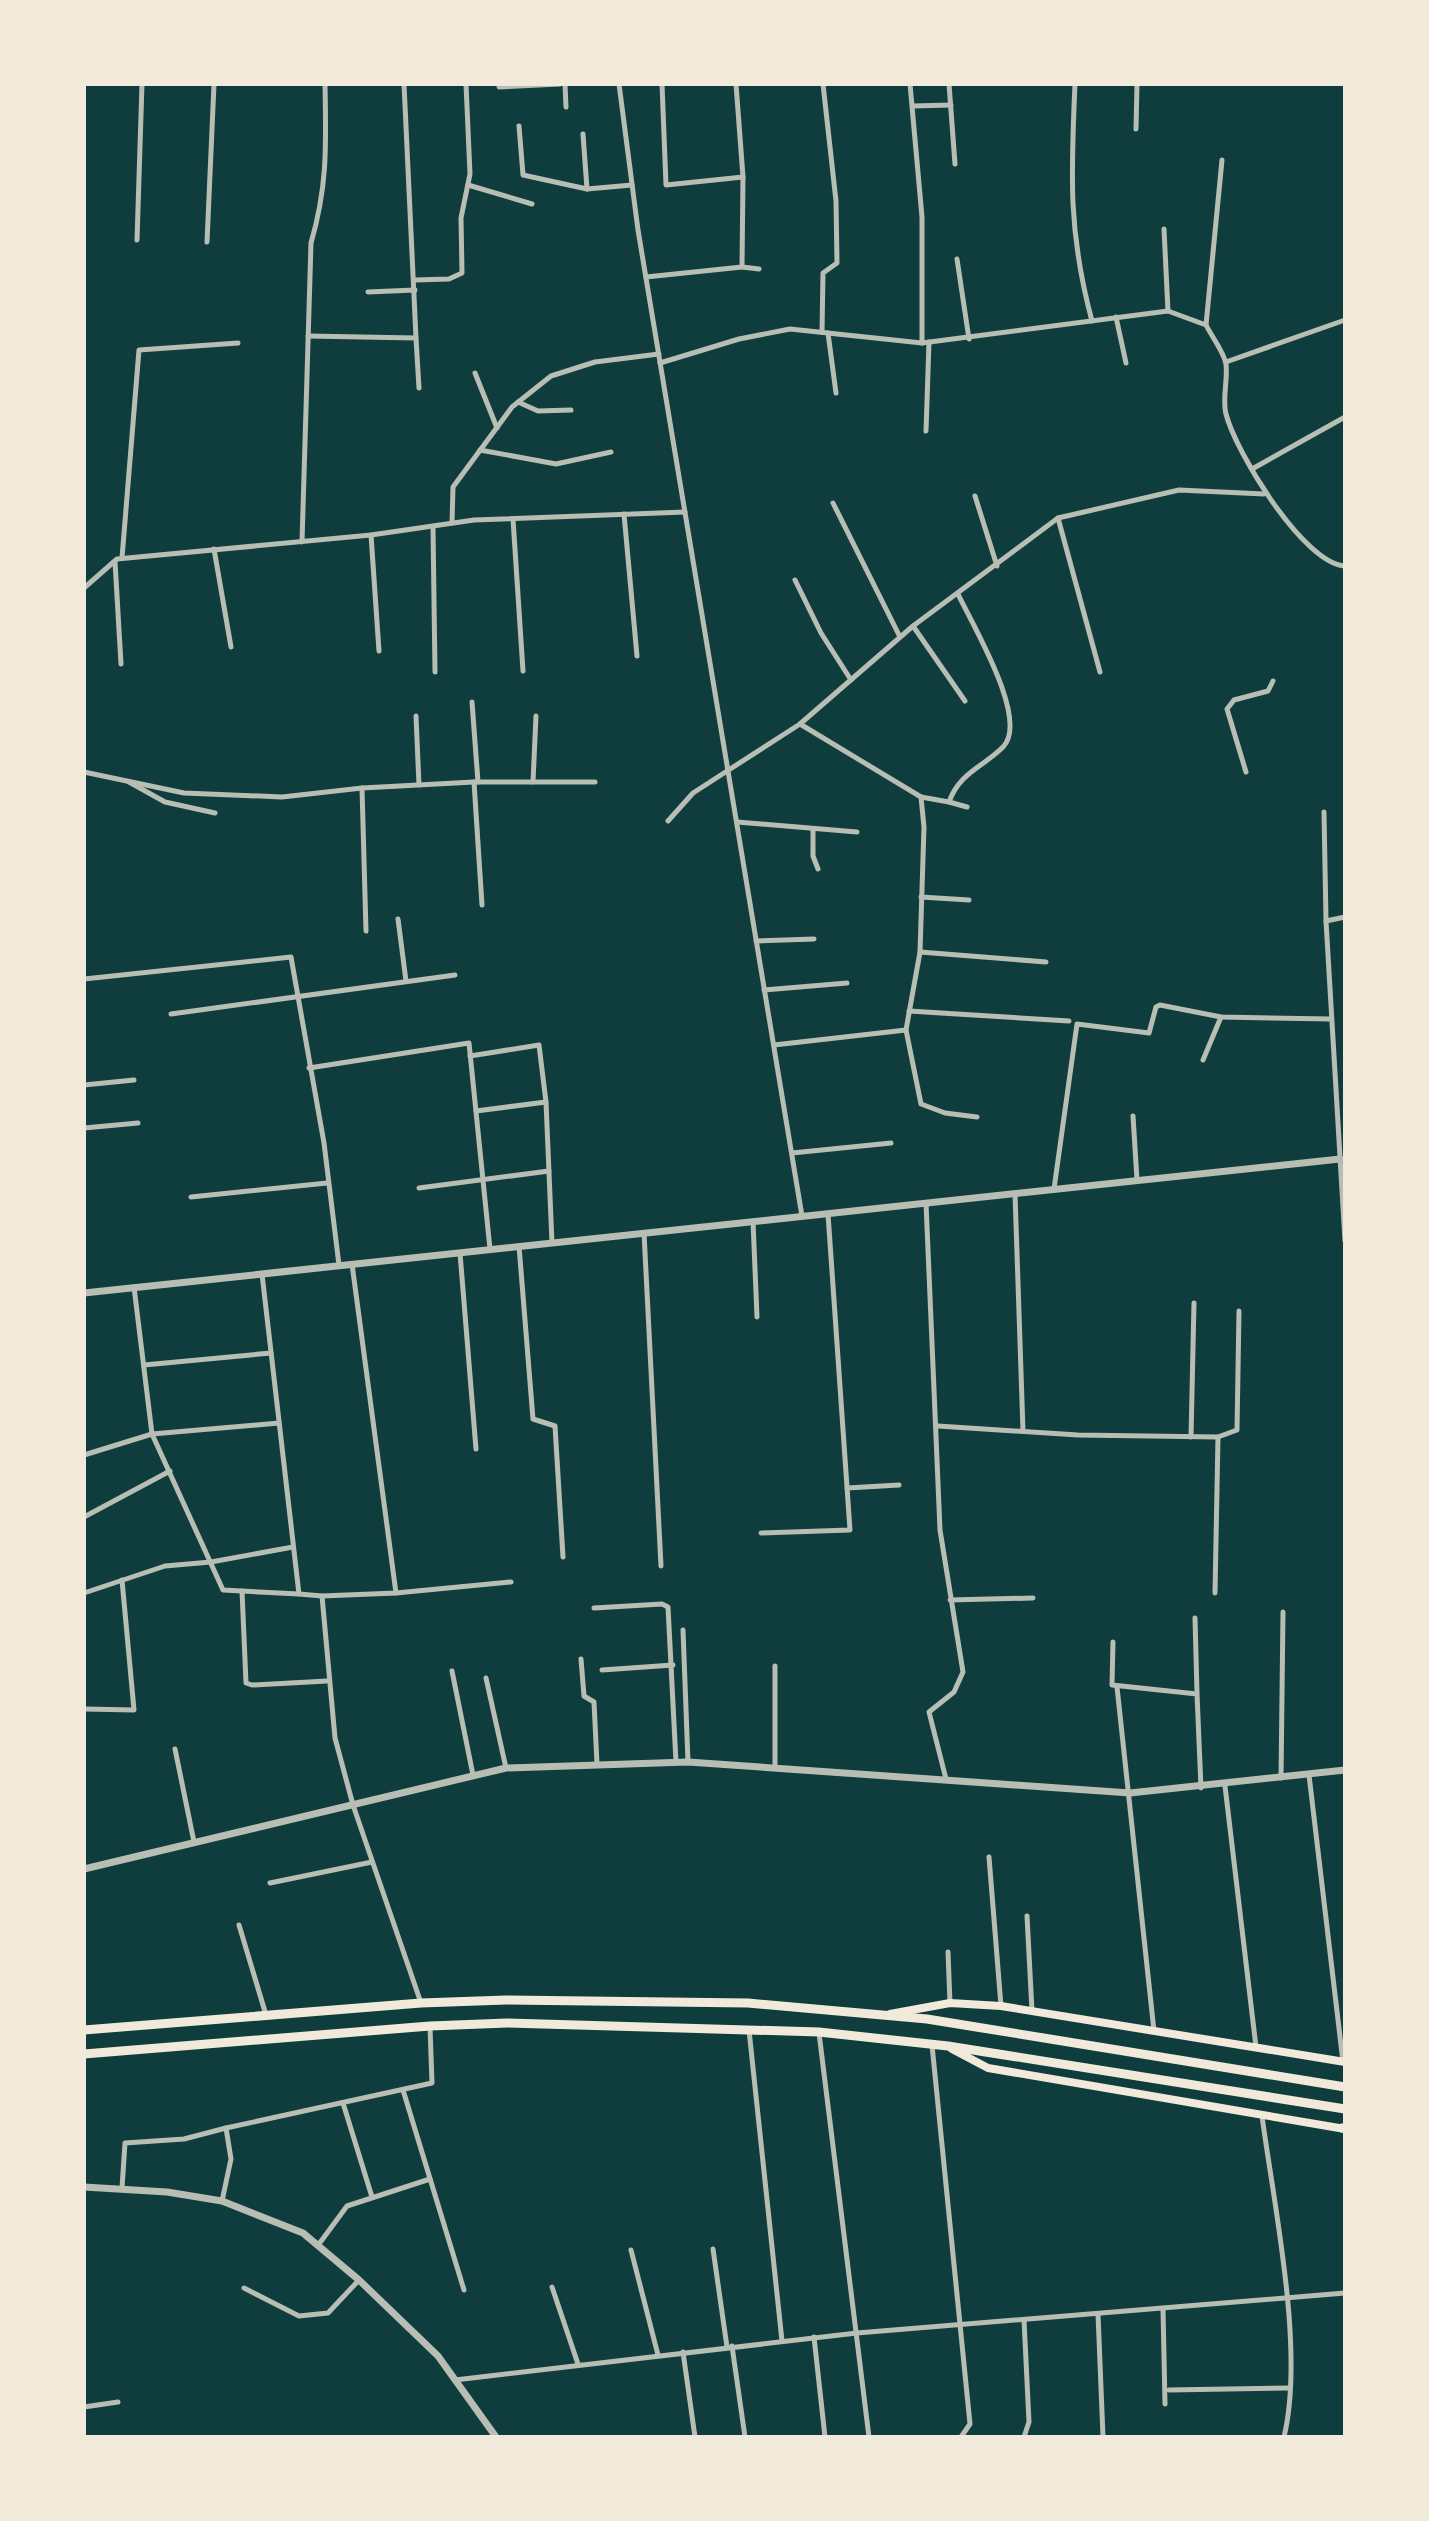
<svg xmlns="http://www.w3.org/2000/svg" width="1429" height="2521" font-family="Georgia,serif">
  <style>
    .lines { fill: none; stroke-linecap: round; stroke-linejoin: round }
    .minor { stroke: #b8beb3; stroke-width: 5 }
    .tertiary { stroke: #b8beb3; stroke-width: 7 }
    .secondary { stroke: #f1e9da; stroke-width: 8 }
    .primary { stroke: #f1e9da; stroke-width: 9 }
  </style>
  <rect width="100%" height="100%" fill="#0f3d3e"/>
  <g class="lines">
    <g class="minor">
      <polyline points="565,84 566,107"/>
      <polyline points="619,84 638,230 802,1216"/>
      <polyline points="662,84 666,185 743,177"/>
      <polyline points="910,84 922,217 922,343"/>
      <polyline points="949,84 955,164"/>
      <path d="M 1075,84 C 1071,174 1068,232 1092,321"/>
      <polyline points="499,87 560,84"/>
      <polyline points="913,106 951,105"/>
      <polyline points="519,126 523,175 587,189 632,185"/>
      <polyline points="1136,129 1137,84"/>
      <polyline points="583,134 587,189"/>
      <polyline points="468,185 532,204"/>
      <polyline points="1164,229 1168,311"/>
      <polyline points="137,240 142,84"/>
      <polyline points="207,242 214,84"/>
      <polyline points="957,259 969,339"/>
      <polyline points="742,267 759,269"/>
      <polyline points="646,277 742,267 743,177 736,84"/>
      <polyline points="415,280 449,279 462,273 461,218 470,174 466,84"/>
      <polyline points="368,292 415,290"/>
      <polyline points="1116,317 1126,363"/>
      <polyline points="1206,325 1222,160"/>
      <polyline points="822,332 823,273 837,263 836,201 823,84"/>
      <polyline points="828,333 836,393"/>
      <polyline points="308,336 416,338 404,84"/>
      <polyline points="416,338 419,388"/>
      <polyline points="1226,362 1345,320"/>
      <path d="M 660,363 L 739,339 L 790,329 L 922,343 L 1168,311 L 1206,325 C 1212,337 1224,352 1226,364 C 1228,380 1222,399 1226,414 C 1236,453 1304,564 1345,566"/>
      <polyline points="475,373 497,428"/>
      <polyline points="518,402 538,411 571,410"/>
      <polyline points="926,431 929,342"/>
      <polyline points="480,450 556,464 611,452"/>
      <polyline points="1252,469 1345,417"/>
      <polyline points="975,496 997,566"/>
      <polyline points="833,503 900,637"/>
      <polyline points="624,514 637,656"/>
      <polyline points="1058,518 1100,672"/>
      <polyline points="513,519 523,671"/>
      <polyline points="452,523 453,487 512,407 551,376 595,362 659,354"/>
      <polyline points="433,527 435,672"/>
      <polyline points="371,535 379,651"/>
      <path d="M 302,542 L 311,243 C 328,185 326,143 325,84"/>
      <polyline points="214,549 231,647"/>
      <polyline points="122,558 139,350 238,343"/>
      <polyline points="115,562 121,664"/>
      <polyline points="795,580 821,633 851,680"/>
      <polyline points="84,588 117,559 371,535 474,520 685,512"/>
      <polyline points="913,626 965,701"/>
      <polyline points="472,702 478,782"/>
      <polyline points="416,716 419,785"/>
      <polyline points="800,724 921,797 924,827 920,952 906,1030 921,1104 945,1113 977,1117"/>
      <polyline points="84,772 184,793 282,797 362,788 474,782 595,782"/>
      <polyline points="1246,772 1227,709 1234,700 1268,691 1273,681"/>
      <polyline points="129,782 165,802 215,813"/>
      <polyline points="474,782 482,905"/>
      <polyline points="533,782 536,716"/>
      <polyline points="362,788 366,931"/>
      <path d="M 921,797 L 949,802 C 959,773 983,767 1003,747 C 1030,720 972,624 958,594"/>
      <polyline points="949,802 967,807"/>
      <polyline points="1324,812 1326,921"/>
      <polyline points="668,821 693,793 800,724 913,626 1058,518 1179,490 1264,494"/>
      <polyline points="737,822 857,832"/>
      <polyline points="813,830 813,856 818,869"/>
      <polyline points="921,897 969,900"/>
      <polyline points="1345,917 1326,921 1345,1241"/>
      <polyline points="398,919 406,981"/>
      <polyline points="756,941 814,939"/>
      <polyline points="920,952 1046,962"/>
      <polyline points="84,979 291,957 324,1143 339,1265"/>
      <polyline points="764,990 847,983"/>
      <polyline points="909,1011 1069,1021"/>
      <polyline points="171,1014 455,975"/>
      <polyline points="774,1045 906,1030"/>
      <polyline points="470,1056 539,1045 546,1102 552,1243"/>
      <polyline points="1203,1060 1221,1017"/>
      <polyline points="309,1068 469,1043 490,1249"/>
      <polyline points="84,1085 134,1080"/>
      <polyline points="476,1111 546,1102"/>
      <polyline points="1133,1116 1137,1180"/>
      <polyline points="84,1128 138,1123"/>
      <polyline points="792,1153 891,1143"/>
      <polyline points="419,1188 549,1171"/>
      <polyline points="1054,1189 1077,1024 1149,1033 1156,1007 1160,1005 1221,1017 1331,1019"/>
      <polyline points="1015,1194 1023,1431"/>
      <polyline points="191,1197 327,1183"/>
      <polyline points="926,1203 940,1530 963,1672 954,1692 929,1712 946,1779"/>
      <polyline points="753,1221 757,1317"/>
      <polyline points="644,1233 661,1566"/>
      <polyline points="519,1246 533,1419 555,1426 563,1557"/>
      <polyline points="460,1253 476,1449"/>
      <polyline points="262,1274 299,1594 322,1596 335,1738 353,1805 421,2003"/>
      <polyline points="134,1287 152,1434 223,1590 299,1594"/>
      <polyline points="144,1365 271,1353"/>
      <polyline points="938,1426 1078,1435 1218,1437 1237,1430 1239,1311"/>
      <polyline points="1191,1437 1194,1303"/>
      <polyline points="84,1455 152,1434 279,1423"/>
      <polyline points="847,1488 899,1485"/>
      <polyline points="84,1517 170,1471"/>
      <polyline points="761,1533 850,1530 828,1214"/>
      <polyline points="242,1591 246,1683 252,1685 327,1681"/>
      <polyline points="84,1593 165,1566 211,1562 293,1547"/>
      <polyline points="396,1593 511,1582"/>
      <polyline points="1215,1593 1218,1437"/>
      <polyline points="322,1596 396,1593 352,1264"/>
      <polyline points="950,1600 1033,1598"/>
      <polyline points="594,1608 662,1604 668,1607 676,1762"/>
      <polyline points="1195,1618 1197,1693"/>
      <polyline points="683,1630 688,1762"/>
      <polyline points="1113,1642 1112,1685 1197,1694 1201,1788"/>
      <polyline points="581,1659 584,1696 594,1702 597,1764"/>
      <polyline points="775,1666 775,1766"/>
      <polyline points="602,1670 673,1665"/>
      <polyline points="452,1671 473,1775"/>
      <polyline points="486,1678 506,1768"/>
      <polyline points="1117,1687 1154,2031"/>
      <polyline points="84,1709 134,1710 122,1580"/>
      <polyline points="175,1749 194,1842"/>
      <polyline points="1309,1775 1343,2062"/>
      <polyline points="1281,1778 1283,1612"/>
      <polyline points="1225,1786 1256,2047"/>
      <polyline points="989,1857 1001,2006"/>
      <polyline points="270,1883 372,1862"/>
      <polyline points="1027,1916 1032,2011"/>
      <polyline points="239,1925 266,2015"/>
      <polyline points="948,1952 950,2003"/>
      <polyline points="749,2030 782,2341"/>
      <polyline points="819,2033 869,2437"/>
      <polyline points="932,2045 970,2424 961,2437"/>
      <polyline points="403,2090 464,2290"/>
      <polyline points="343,2103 372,2197"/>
      <path d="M 1262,2116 C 1274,2206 1305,2350 1284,2437"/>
      <polyline points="122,2188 125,2143 184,2139 226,2128"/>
      <polyline points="222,2201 231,2159 226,2128 432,2083 430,2027"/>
      <polyline points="319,2244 347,2206 430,2179"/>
      <polyline points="713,2249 727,2347"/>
      <polyline points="631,2250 658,2355"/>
      <polyline points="552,2287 578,2364"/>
      <polyline points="244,2288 299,2316 328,2313 359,2280"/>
      <polyline points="1163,2309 1165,2404"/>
      <polyline points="1098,2314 1103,2437"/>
      <polyline points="814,2337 825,2437"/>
      <polyline points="732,2346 745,2437"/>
      <polyline points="683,2352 695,2437"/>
      <polyline points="455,2380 857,2333 1345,2293"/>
      <polyline points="1169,2390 1290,2388"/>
      <polyline points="84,2407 118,2402"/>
      <polyline points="1024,2437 1029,2422 1024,2320"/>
    </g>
    <g class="tertiary">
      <polyline points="84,1293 1340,1159"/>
      <polyline points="84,1869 506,1768 688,1762 1130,1793 1345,1770"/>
      <polyline points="84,2187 167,2192 222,2201 303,2233 359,2280 438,2356 496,2437"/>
    </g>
    <g class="secondary">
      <polyline points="890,2014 950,2003 1001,2006 1345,2062"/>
      <polyline points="952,2049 988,2068 1345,2129"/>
    </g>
    <g class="primary">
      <polyline points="84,2030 421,2003 506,2000 748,2003 927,2019 1345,2087"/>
      <polyline points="84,2054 430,2026 507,2023 819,2032 948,2046 1345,2109"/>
      <polyline points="1342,2128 1345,2128"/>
    </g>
  </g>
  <rect width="1429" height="2521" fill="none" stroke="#f1e9da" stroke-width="172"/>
</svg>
